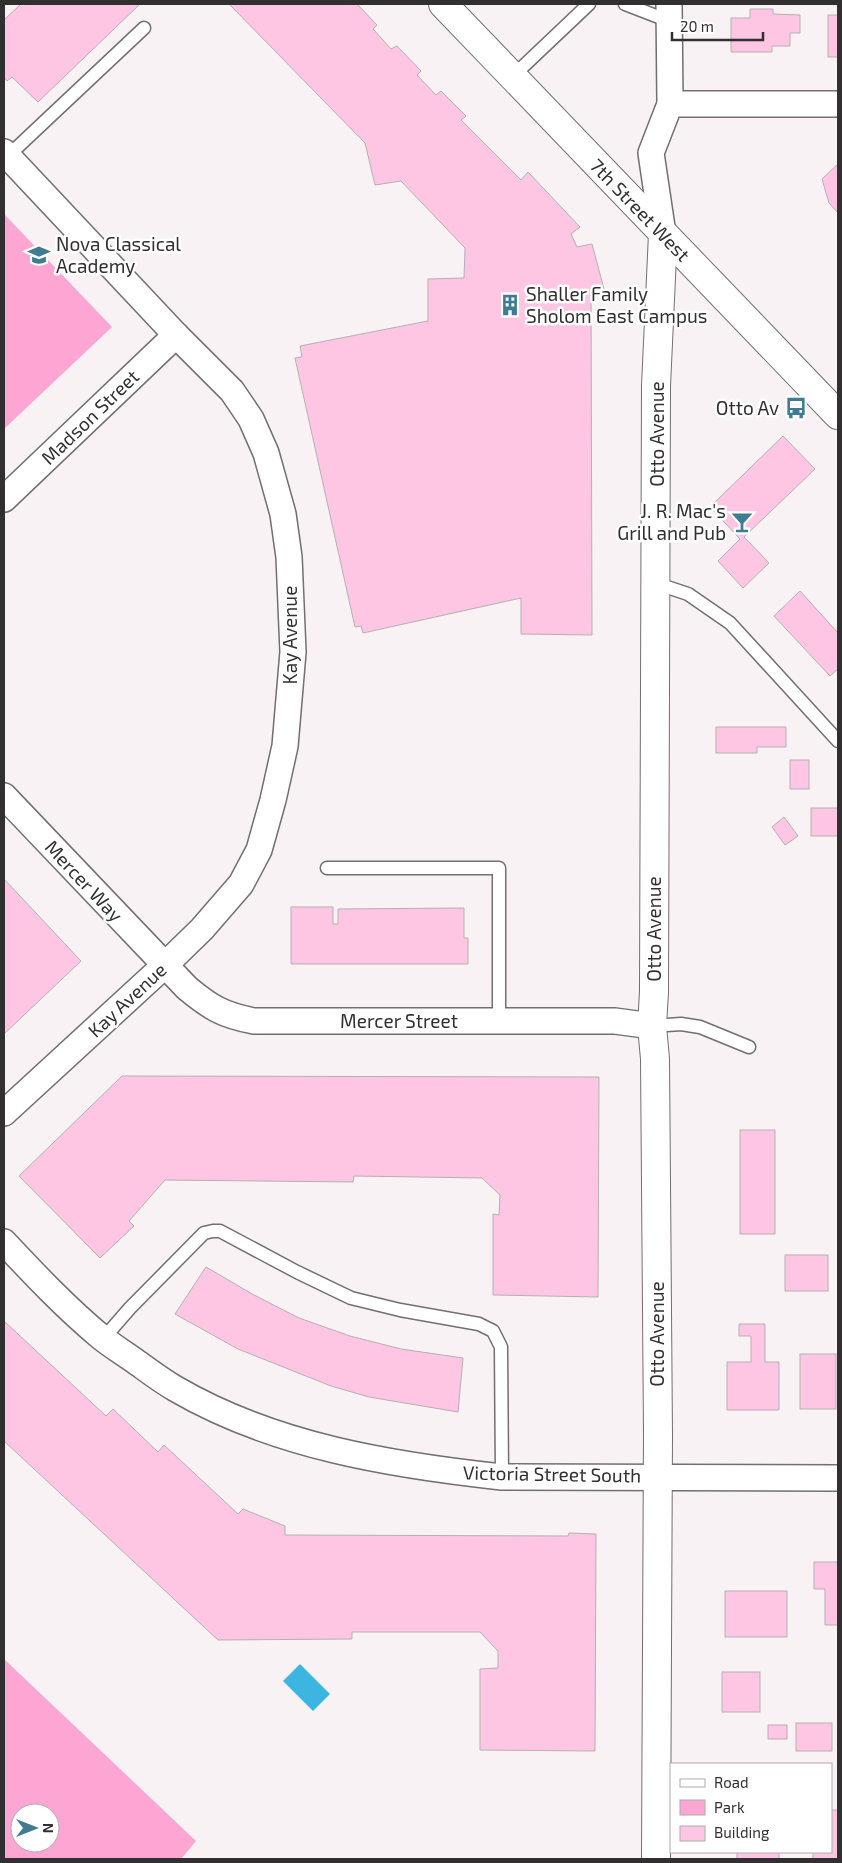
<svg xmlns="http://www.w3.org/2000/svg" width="842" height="1863" font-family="'Exo 2',sans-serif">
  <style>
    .green { fill: #fda6d3; fill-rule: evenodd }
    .water { fill: #3cb6e0 }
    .building { fill: #fec6e2; stroke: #b5afb2 }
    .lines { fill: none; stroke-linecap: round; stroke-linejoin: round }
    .service-casing { stroke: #736e70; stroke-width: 15 }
    .minor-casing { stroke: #736e70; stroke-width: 28 }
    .tertiary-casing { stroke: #736e70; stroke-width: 30 }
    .secondary-casing { stroke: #736e70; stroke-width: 30 }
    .service { stroke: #fff; stroke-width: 12 }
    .minor { stroke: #fff; stroke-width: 25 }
    .tertiary { stroke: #fff; stroke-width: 28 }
    .secondary { stroke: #fff; stroke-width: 28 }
    .labels { text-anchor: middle; stroke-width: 5; stroke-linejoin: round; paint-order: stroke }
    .street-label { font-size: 19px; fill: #312f30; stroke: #fff }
    .poi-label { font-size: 19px; fill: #312f30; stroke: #fff; text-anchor: start }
  </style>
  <rect width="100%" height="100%" fill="#f8f2f4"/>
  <g class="green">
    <polygon points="4,214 112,327 4,429"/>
    <path d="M 4,1659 L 196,1841 L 181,1859 L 4,1859 ZM 20,1813 L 50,1813 L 50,1843 L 20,1843 Z"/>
  </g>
  <polygon class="water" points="300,1664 330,1694 313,1711 283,1681"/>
  <g class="building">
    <polygon points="21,4 140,4 38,102 12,77 7,81 4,77 4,20"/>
    <polygon points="229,4 357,4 377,25 373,29 391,49 397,46 421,71 417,75 436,95 441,91 466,116 461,120 521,180 528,172 580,227 571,234 577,247 592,244 604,289 591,289 592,635 521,634 521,598 363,633 361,626 355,627 295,358 302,357 300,346 428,321 428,279 464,278 465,248 401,181 375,185 365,143"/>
    <polygon points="750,9 773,9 773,14 800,15 800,33 790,33 790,46 772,46 772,52 731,52 731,18 750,18"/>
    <rect x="828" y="15" width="10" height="42"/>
    <polygon points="838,164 838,213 829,203 822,179"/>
    <polygon points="783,436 815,469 744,537 769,563 743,588 718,561 740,539 710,507"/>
    <polygon points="800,591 838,633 838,669 830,676 774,616"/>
    <polygon points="716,727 786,727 786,747 757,747 757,753 716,753"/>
    <rect x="790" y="760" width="19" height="29"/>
    <rect x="811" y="808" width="27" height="28"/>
    <polygon points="784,817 798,836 785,845 772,827"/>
    <polygon points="4,879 81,961 4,1034"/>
    <polygon points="291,907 333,907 333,924 338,924 338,909 464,908 464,938 468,938 468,964 291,964"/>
    <polygon points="122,1076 599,1077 598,1297 493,1295 493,1214 499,1215 500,1195 482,1178 354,1176 353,1182 165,1180 129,1221 134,1226 100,1258 19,1176"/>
    <rect x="740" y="1130" width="35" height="104"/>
    <rect x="785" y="1255" width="43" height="36"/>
    <polygon points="206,1267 254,1295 299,1318 350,1336 401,1349 463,1358 458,1412 369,1397 331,1386 238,1349 175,1314"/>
    <polygon points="4,1321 106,1416 113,1409 158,1452 164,1445 238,1514 243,1509 285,1526 285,1535 568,1536 569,1533 596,1534 595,1751 480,1750 480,1669 498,1668 498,1651 480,1632 352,1632 352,1639 218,1640 4,1441"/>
    <polygon points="739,1324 765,1324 765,1362 779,1362 779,1410 727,1410 727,1362 751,1362 751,1336 739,1336"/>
    <rect x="800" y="1354" width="36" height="55"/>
    <polygon points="814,1562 838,1562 838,1625 825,1625 825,1589 814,1589"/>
    <rect x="725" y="1591" width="62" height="46"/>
    <rect x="722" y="1672" width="38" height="40"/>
    <rect x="796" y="1723" width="36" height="28"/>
    <rect x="768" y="1725" width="19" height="14"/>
    <polygon points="831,1810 838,1810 838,1859 813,1859 813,1852 831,1852"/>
    <rect x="737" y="1852" width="42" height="7"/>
  </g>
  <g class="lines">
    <g class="service-casing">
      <g id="service">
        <polyline points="625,4 669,21"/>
        <polyline points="513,76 589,4"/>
        <polyline points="8,156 144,28"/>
        <polyline points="655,583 688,594 730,623 838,741"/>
        <polyline points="327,868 499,868 499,1020"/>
        <polyline points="652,1026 681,1024 700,1027 749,1047"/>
        <polyline points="103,1339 130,1308 204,1233 213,1231 220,1231 297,1272 351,1298 400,1310 479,1324 493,1331 501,1347 502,1477"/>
      </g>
    </g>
    <g class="minor-casing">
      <g id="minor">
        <polyline points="670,104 838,104"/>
        <polyline points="4,152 176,335 232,391 251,419 266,453 283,514 289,557 293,652 285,746 273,800 259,850 241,884 202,929 164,966 4,1113"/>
        <polyline points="663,234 651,153 670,104 669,4"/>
        <polyline points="4,499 176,335"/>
        <path d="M 4,796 L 187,988 C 211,1008 223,1015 254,1021 L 615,1021 L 652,1026"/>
        <path d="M 4,1242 C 35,1275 66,1308 101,1337 C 112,1346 124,1353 135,1361 C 149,1371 162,1381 176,1389 C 274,1446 391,1465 502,1477 L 838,1478"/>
      </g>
    </g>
    <g class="tertiary-casing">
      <polyline id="tertiary" points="656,1859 658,1435 655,1059 652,1026 654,992 656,386 663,234"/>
    </g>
    <g class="secondary-casing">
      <polyline id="secondary" points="443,4 838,415"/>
    </g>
    <use href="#service" class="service"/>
    <use href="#minor" class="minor"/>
    <use href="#tertiary" class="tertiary"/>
    <use href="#secondary" class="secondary"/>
  </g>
  <defs>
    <g id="school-bare" transform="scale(1.725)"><path d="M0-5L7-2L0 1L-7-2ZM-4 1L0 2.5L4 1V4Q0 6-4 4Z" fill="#3f7b92" stroke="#fff" stroke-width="2.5" paint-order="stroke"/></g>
    <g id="building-bare" transform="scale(1.725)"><path d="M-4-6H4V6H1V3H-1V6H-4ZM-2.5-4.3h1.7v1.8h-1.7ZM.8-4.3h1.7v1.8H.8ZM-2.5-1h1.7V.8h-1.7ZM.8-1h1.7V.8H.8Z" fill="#3f7b92" stroke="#fff" stroke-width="2.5" paint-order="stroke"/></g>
    <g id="bus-bare" transform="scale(1.725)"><path d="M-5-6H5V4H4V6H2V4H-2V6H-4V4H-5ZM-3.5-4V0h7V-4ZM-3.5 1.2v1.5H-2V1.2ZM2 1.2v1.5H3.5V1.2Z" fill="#3f7b92" stroke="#fff" stroke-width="2.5" paint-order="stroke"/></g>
    <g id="bar-bare" transform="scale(1.725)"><path d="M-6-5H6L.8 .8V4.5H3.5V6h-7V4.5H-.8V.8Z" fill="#3f7b92" stroke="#fff" stroke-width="2.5" paint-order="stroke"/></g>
  </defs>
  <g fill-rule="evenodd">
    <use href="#school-bare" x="39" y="255"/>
    <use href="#building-bare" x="510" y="305"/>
    <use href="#bus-bare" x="796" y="408"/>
    <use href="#bar-bare" x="742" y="522"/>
  </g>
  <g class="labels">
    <g class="street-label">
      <text transform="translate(640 210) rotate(46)" y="7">7th Street West</text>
      <text transform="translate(90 417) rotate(-44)" y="7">Madson Street</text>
      <text transform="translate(657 434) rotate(-90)" y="7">Otto Avenue</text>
      <text transform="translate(290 635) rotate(-90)" y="7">Kay Avenue</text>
      <text transform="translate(84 881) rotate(47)" y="7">Mercer Way</text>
      <text transform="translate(654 929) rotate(-90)" y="7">Otto Avenue</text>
      <text transform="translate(127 1000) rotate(-43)" y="7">Kay Avenue</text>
      <text x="399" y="1028">Mercer Street</text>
      <text transform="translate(657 1334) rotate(-90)" y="7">Otto Avenue</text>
      <text transform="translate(552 1474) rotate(1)" y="7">Victoria Street South</text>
    </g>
    <g class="poi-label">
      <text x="56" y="251">Nova Classical<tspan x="56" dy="22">Academy</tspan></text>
      <text x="526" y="301">Shaller Family<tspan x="526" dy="22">Sholom East Campus</tspan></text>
      <text x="779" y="415" text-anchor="end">Otto Av</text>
      <text x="726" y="518" text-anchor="end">J. R. Mac's<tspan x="726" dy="22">Grill and Pub</tspan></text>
    </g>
  </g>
  <rect width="842" height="1863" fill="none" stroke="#312f30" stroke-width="10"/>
  <rect x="670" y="1763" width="162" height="90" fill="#ffffff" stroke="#adacac"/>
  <rect x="680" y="1779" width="25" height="8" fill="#ffffff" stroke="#adacac"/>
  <text x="714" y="1788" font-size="15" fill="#312f30">Road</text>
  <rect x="680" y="1800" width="25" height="15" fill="#fda6d3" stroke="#adacac"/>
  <text x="714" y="1813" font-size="15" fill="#312f30">Park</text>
  <rect x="680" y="1826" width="25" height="15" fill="#fec6e2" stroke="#adacac"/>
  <text x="714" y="1838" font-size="15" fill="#312f30">Building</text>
  <g transform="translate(35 1828) rotate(90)"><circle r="24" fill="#ffffff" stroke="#adacac"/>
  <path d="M0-4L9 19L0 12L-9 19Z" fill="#3f7b92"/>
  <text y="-8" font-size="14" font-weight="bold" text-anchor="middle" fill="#312f30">N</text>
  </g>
  <path d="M672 32v8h91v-8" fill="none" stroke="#312f30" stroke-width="2.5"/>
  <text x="680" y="32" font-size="15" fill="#312f30" stroke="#ffffff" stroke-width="4" paint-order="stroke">20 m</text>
</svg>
